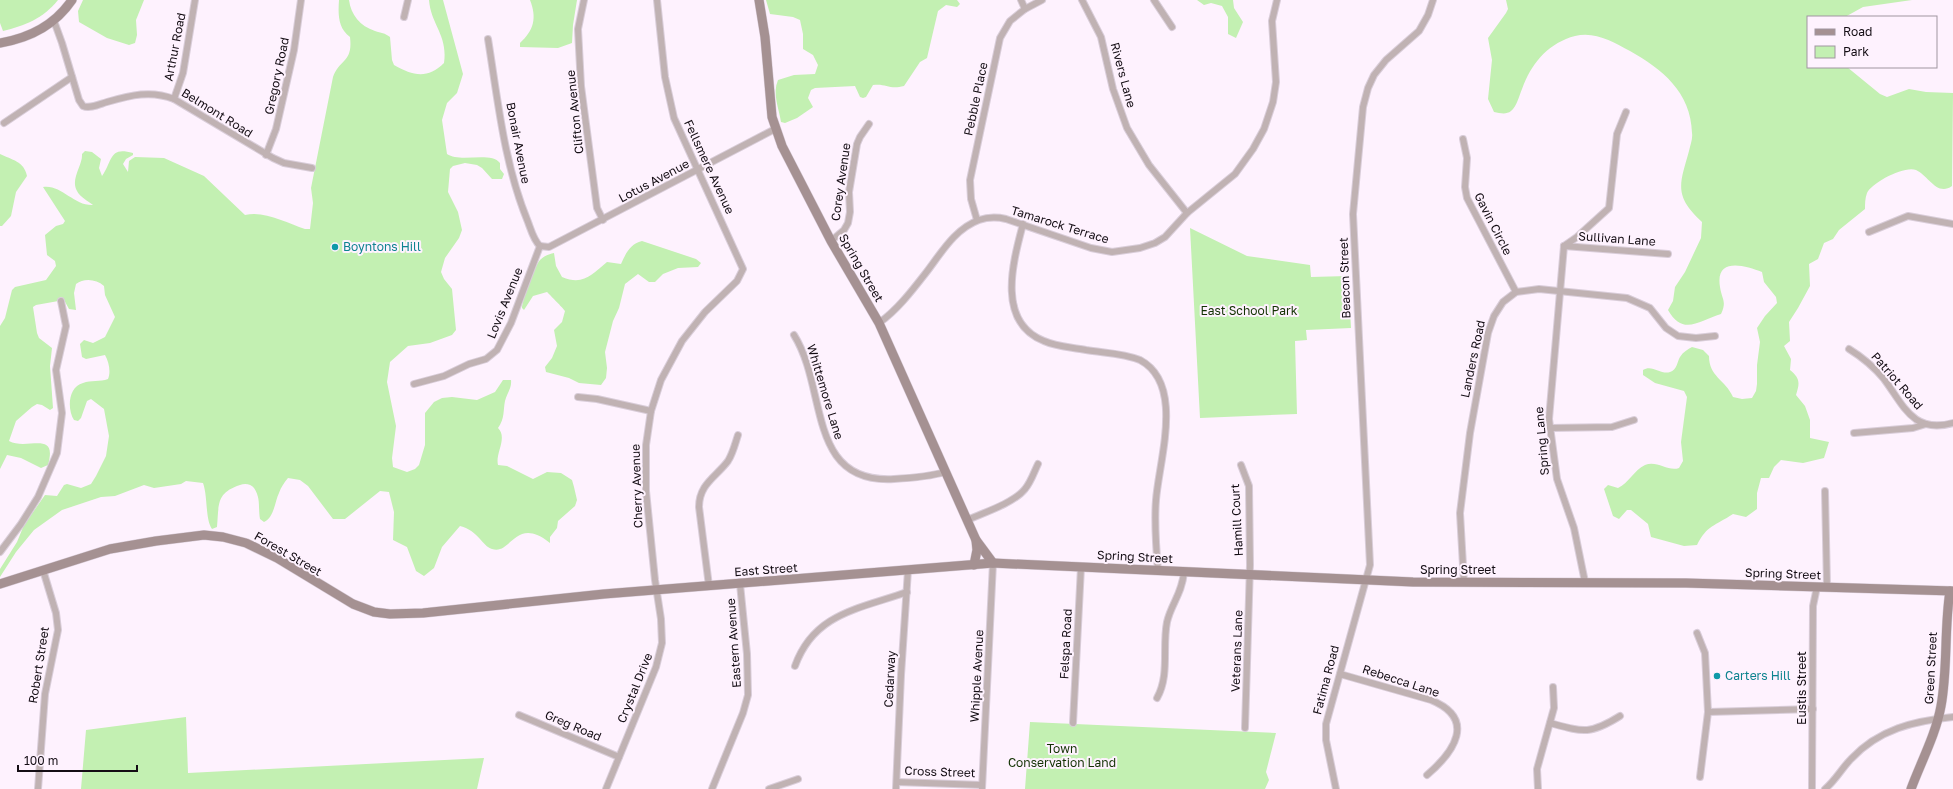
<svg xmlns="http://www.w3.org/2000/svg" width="1953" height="789" font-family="'Golos Text',sans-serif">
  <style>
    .green { fill: #c3f0b2 }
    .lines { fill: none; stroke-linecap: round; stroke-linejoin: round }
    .street-casing { stroke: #d9cdd9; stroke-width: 8 }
    .secondary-casing { stroke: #d9cdd9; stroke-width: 10 }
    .street { stroke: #c0b2b3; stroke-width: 6 }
    .secondary { stroke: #a59192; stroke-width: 9 }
    .culture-dot { fill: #0f9aa8; stroke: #fef2fe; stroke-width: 1.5 }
    .labels { text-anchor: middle; stroke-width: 4; stroke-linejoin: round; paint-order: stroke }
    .street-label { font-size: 12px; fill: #140d14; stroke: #fef2fe }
    .culture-label { font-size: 12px; fill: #0d838f; stroke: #fef2fe; text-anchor: start }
    .park-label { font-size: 12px; fill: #133203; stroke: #fef2fe }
  </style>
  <rect width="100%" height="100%" fill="#fef2fe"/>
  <g class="green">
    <path d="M 0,0 L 58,0 C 44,18 24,26 3,31 L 0,23 Z"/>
    <polygon points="83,0 144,0 136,20 137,35 135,43 129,45 107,38 79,22 78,11"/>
    <path d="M 339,0 L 349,0 C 351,15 360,26 375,31 C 381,33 385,33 390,37 L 392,60 L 394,65 C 413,76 428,79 444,63 C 448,35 431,25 429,0 L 443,0 L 463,74 L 457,93 L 447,103 L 442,120 L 447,154 C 460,163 491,151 500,163 L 500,169 L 504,174 L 502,179 L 492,179 L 482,168 L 477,165 L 465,163 L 453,166 L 450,169 L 448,192 L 458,212 L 462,230 L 459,238 L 445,258 L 441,272 L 444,279 L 452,289 L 456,330 L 452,335 L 430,343 L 408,346 L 390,362 L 387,382 L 396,426 L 392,458 L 393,467 L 407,472 L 415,469 L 419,465 L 425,445 L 425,413 L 434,402 L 442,398 L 452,397 L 477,400 L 495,392 L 503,380 L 511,380 C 512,388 507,393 505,401 C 503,411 505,418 498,428 C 508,438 495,453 498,465 L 507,466 L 533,479 L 547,472 L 561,473 L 572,480 L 574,487 L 577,500 L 575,506 L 558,521 L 557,528 L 550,537 L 550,543 C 515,515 511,556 492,549 C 482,546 479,531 460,526 L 442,547 L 434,568 L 424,576 L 416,571 L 407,547 L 393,540 L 394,512 L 389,492 L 380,491 L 345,519 L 333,519 L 308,486 L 300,480 L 288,478 C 284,483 281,487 279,493 C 275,501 274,518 264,522 L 260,519 C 258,508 261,498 254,488 C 251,484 245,483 240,485 C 216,493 219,504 217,527 L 212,529 C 205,519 208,497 203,483 L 186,481 L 181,484 L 154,488 L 144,485 L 115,496 L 101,497 L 62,510 L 34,530 L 16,552 L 0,577 L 0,569 L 17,542 L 24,525 L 45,495 L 57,496 L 64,485 L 67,484 L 81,488 L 91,484 L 96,476 L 106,456 L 109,436 L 104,409 L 91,399 L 87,401 L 81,418 L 78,421 L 74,420 C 67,409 68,387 83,383 C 91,380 100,382 108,379 C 111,372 109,362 105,355 L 86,359 L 82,357 L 80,344 L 84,340 L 93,343 L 105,337 L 115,317 L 105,295 L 104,286 C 96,279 84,278 76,284 L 74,293 L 76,310 L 69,309 L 64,300 L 36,305 L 33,307 L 37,333 L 39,338 L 52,348 L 50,366 L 53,408 L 50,410 L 42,405 L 37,404 L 32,407 L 16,421 L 9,441 C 27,451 58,429 48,465 L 41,468 L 21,458 L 7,455 L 0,469 L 0,326 L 5,318 L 12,290 L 15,287 L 46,280 L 56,266 L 55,261 L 47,255 L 45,235 L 56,226 L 63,224 L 65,221 L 43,187 C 61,184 74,206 93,205 C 88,201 80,197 77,191 C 70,179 83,165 82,154 L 85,151 L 92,152 L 101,159 L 99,168 L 102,176 C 113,160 109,146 133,153 L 133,155 L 126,159 L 123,164 L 128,172 L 129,161 L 135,157 L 164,158 L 204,176 L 245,215 C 264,210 287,223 305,229 L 310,229 L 313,203 L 311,188 L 333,77 C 340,58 353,63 350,37 C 338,28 338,15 339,0 Z"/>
    <path d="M 530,0 L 577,0 L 573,25 L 572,43 L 558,48 L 520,47 L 520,43 C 534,30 537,18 530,0 Z"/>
    <path d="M 766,0 L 957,0 L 960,4 L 957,7 L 946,5 L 938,11 L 927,58 L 920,62 L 904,86 C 889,90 886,83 873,85 L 866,97 L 863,98 L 860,97 L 855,86 L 815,88 L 811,90 L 808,98 L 813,107 L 797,118 L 785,123 L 781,122 C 779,108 772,94 778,80 L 794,75 L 815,74 L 818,65 L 813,55 L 803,49 L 803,34 L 800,20 L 793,17 L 770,14 Z"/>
    <polygon points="1197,0 1233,0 1234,8 1243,22 1236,38 1228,34 1228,17 1222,6 1211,3 1204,5"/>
    <path d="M 1506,0 L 1912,0 L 1863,7 L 1845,17 L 1808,17 L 1808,67 L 1847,67 L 1880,94 L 1887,97 L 1909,89 L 1926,92 L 1953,93 L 1952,186 C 1937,197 1928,175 1916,170 C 1905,165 1871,183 1867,193 C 1865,198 1865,204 1865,209 L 1839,230 L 1833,239 L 1824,243 L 1818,259 L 1809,264 L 1810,286 L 1798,308 L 1789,322 L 1790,341 L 1784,346 L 1791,359 L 1790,370 C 1800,378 1800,383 1796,395 L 1805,406 L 1810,420 L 1810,438 L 1829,442 L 1824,458 L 1803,463 L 1781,460 L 1774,467 L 1769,478 L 1761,478 L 1757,493 L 1757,509 L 1746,517 L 1733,514 C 1715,526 1707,525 1697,545 L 1684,546 L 1651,537 L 1648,524 L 1631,510 L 1627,510 L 1619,519 L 1613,516 L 1604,489 L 1608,485 L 1618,488 C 1629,483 1634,470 1645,465 C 1657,460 1668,472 1679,468 L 1683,461 L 1681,442 L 1687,397 L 1684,391 L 1655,383 L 1643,375 L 1643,370 C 1652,364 1661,375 1670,372 C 1677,370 1677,362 1680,357 C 1683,352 1688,349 1692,347 L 1703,350 L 1709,356 C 1709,377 1725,379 1733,397 L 1742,399 L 1752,398 L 1756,391 L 1757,384 L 1757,365 L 1760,342 L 1757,328 L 1765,316 L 1777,303 L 1776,297 L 1764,282 L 1762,272 C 1744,265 1715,257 1720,287 C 1722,300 1727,301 1721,314 C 1700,320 1683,337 1668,310 L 1673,301 L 1675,287 L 1685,272 L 1701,238 L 1702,222 C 1673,195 1680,184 1689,151 C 1690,146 1693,139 1692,133 C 1691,92 1662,69 1630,51 C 1613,42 1595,31 1575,36 C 1548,43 1531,64 1522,89 C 1519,96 1517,106 1511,111 C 1506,115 1500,113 1494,112 L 1488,99 L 1492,60 L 1488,38 L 1506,13 L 1508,9 Z"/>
    <path d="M 0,154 C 12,160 24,161 27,176 L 16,192 L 11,216 L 2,226 L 0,226 Z"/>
    <polygon points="1190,228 1247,256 1310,265 1311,277 1348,276 1351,328 1306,330 1307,340 1295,341 1297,414 1200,418"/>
    <path d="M 642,241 L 696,259 L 701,263 L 698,267 L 678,268 L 663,274 L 655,282 L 649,282 L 638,274 L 625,284 L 619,308 L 613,321 L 605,352 L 607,368 L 606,378 L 601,385 L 579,383 L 569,378 L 546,372 L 545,367 L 552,358 L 557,346 L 554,330 L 562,322 L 565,311 C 564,309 548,293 547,292 L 533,296 L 524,310 L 522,308 C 522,301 535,265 540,260 C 544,256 549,254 554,253 L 556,266 L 562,277 C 584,286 592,274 607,262 L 621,264 C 626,253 630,244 642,241 Z"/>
    <polygon points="186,717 188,773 484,758 477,789 81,789 86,730"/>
    <polygon points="1030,722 1276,733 1266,772 1269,780 1265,789 1025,789"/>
  </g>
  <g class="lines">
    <g class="street-casing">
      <g id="street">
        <polyline points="584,0 578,29 581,86 597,208 603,220"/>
        <polyline points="1021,0 1025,9"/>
        <polyline points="1082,0 1101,37 1113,89 1127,128 1149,165 1187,213"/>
        <polyline points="1154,0 1172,27"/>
        <polyline points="404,17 408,0"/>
        <path d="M 54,21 L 62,43 L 79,100 L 83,106 C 90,109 100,104 107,102 C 131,95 151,90 174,99 L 273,158 L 284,163 L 312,168"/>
        <path d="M 488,39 C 498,101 504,164 528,222 C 531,230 534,241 540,246"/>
        <polyline points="174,99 183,73 195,0"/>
        <polyline points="4,123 72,77"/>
        <polyline points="1463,139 1467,158 1465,187 1467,198 1516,292"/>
        <polyline points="266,155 276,129 294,50 301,0"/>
        <polyline points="977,220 971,199 970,180 1000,38 1010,21 1025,9 1042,0"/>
        <path d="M 1023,224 C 1013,262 996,322 1044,341 C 1057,347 1072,347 1086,350 C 1104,353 1123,353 1140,360 C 1185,384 1159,460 1156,500 C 1154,523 1156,547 1158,571"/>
        <polyline points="1869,232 1908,216 1953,224"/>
        <polyline points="831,241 844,230 848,223 850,212 849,192 857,144 860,137 869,124"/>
        <polyline points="540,246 549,247 775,129"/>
        <polyline points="1564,246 1549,419 1557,479 1574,528 1585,582"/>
        <polyline points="1564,246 1577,237 1609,208 1617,134 1626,112"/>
        <polyline points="1564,246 1668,254"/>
        <path d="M 879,323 C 897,310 911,292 925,274 C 940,255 954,229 979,220 C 988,217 997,217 1006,219 L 1091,248 L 1112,252 L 1140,248 L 1155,243 L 1165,237 L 1187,213 L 1235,174 L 1253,149 L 1264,129 L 1273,102 L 1276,82 L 1272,21 L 1277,0"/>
        <path d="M 794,335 C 828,389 806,484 894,479 C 911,478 928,477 945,472"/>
        <path d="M 1849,349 C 1862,357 1874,367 1884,379 C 1904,406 1913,434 1953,423"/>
        <polyline points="414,384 444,376 469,364 486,359 497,350 511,323 540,246"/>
        <polyline points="578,397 597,399 651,411"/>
        <polyline points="1550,428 1612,427 1634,420"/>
        <polyline points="1854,433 1913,428 1926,424"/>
        <polyline points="1241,465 1249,486 1250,565 1245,728"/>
        <polyline points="1825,491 1827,587"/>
        <path d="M 967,520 C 983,513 1014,503 1025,489 C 1031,482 1034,472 1038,464"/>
        <polyline points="0,552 21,524 38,497 57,453 62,413 56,370 66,326 61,301"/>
        <polyline points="1464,583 1460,513 1470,433 1488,333 1494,316 1503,302 1516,292 1539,289 1627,298 1650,308 1666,328 1678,336 1696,338 1715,336"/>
        <path d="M 709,586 L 699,507 C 699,484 716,477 728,461 C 733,453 735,444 738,435"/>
        <polyline points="1697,633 1705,653 1708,712 1813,709"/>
        <path d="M 795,666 C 814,613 859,609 907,592"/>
        <path d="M 1340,674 L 1431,700 C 1477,719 1454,752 1427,775"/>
        <path d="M 1157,698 C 1170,675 1162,647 1167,622 C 1171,604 1182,594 1184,572"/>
        <polyline points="519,715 619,757"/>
        <polyline points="1073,723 1081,567"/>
        <path d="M 1550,723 C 1583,732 1590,735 1620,716"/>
        <polyline points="1700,777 1708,712"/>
        <polyline points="897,782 982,785"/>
        <polyline points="38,789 45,694 58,630 56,613 43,570"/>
        <polyline points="606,789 656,667 662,643 661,619 655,580 646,491 646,445 651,411 661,380 682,341 705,312 737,281 743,269 674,118 665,77 657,0"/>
        <polyline points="712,789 743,713 748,695 747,654 740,584"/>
        <polyline points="769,789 798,779"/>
        <polyline points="896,789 901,675 908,570"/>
        <polyline points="982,789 993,563"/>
        <polyline points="1336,789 1326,740 1326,724 1370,565 1353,214 1363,107 1368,88 1374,75 1386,60 1419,31 1428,15 1433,0"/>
        <polyline points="1538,789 1537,769 1554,708 1553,687"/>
        <polyline points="1812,789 1813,606 1817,587"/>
        <path d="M 1825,789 C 1835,781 1842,768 1851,759 C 1879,729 1914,721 1953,717"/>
      </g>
    </g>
    <g class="secondary-casing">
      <g id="secondary">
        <polyline points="759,0 765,37 772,117 782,146 831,241 879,323 976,540 993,563"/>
        <path d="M 0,43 C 30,38 55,25 72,0"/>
        <polyline points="974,565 977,550 976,540"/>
        <polyline points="0,584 110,549 156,541 204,535 223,537 246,543 277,558 353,604 374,612 390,614 423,613 604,594 993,563 1413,582 1686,583 1953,591"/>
        <path d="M 1911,789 C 1921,762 1936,734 1941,706 C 1948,668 1944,629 1950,591"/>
      </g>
    </g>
    <use href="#street" class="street"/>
    <use href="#secondary" class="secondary"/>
  </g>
  <g class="culture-dot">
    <circle cx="335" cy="247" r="4"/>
    <circle cx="1717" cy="676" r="4"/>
  </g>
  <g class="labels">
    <g class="street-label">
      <text transform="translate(175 47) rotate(-79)" y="4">Arthur Road</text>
      <text transform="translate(1123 75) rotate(75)" y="4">Rivers Lane</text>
      <text transform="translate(277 76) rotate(-78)" y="4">Gregory Road</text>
      <text transform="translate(976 99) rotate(-78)" y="4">Pebble Place</text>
      <text transform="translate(575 112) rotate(-96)" y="4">Clifton Avenue</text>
      <text transform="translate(217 113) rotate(32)" y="4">Belmont Road</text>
      <text transform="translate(518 143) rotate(79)" y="4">Bonair Avenue</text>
      <text transform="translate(709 167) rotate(65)" y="4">Fellsmere Avenue</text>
      <text transform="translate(654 181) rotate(-28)" y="4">Lotus Avenue</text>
      <text transform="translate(841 182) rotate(-82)" y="4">Corey Avenue</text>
      <text transform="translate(1493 224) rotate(63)" y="4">Gavin Circle</text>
      <text transform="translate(1060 225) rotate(17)" y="4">Tamarock Terrace</text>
      <text transform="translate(1617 239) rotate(4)" y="4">Sullivan Lane</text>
      <text transform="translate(861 268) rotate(60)" y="4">Spring Street</text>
      <text transform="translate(1345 278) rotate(-92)" y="4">Beacon Street</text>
      <text transform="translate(505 303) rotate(-68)" y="4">Lovis Avenue</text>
      <text transform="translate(1473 359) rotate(-78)" y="4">Landers Road</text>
      <text transform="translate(1897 381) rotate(49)" y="4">Patriot Road</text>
      <text transform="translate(825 392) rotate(73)" y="4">Whittemore Lane</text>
      <text transform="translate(1542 441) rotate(-95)" y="4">Spring Lane</text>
      <text transform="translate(637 486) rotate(-92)" y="4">Cherry Avenue</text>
      <text transform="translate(1237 520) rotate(-93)" y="4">Hamill Court</text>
      <text transform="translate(288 554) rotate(30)" y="4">Forest Street</text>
      <text transform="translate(1135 557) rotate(3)" y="4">Spring Street</text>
      <text transform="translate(766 570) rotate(-4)" y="4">East Street</text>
      <text x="1458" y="574">Spring Street</text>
      <text transform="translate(1783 574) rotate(2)" y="4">Spring Street</text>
      <text transform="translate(734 643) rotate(-94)" y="4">Eastern Avenue</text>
      <text transform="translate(1066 644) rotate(-87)" y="4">Felspa Road</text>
      <text transform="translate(1237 651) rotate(-88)" y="4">Veterans Lane</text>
      <text transform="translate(39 665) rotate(-81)" y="4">Robert Street</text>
      <text transform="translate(1931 668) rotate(-87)" y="4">Green Street</text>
      <text transform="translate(977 676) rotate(-87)" y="4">Whipple Avenue</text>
      <text transform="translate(890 679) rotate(-87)" y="4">Cedarway</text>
      <text transform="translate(1326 680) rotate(-75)" y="4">Fatima Road</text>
      <text transform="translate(1401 681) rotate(18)" y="4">Rebecca Lane</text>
      <text transform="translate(635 688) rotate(-68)" y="4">Crystal Drive</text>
      <text transform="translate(1802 688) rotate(-90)" y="4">Eustis Street</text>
      <text transform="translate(573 726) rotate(23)" y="4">Greg Road</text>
      <text transform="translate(940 772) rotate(2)" y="4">Cross Street</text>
    </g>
    <g class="culture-label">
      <text x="343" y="251">Boyntons Hill</text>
      <text x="1725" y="680">Carters Hill</text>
    </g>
    <g class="park-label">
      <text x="1249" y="315">East School Park</text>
      <text x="1062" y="753">Town<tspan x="1062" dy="14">Conservation Land</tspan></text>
    </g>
  </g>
  <rect x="1807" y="16" width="130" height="52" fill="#fef2fe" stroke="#a096a0"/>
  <rect x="1815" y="29" width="20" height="6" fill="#a59192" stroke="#a096a0"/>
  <text x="1843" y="36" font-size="12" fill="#140d14">Road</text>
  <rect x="1815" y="46" width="20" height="12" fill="#c3f0b2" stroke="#a096a0"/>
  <text x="1843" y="56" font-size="12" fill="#140d14">Park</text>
  <path d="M18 765v6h119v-6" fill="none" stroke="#140d14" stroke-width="2"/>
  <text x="24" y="765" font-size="12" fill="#140d14" stroke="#fef2fe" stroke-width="3" paint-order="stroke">100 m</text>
</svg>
